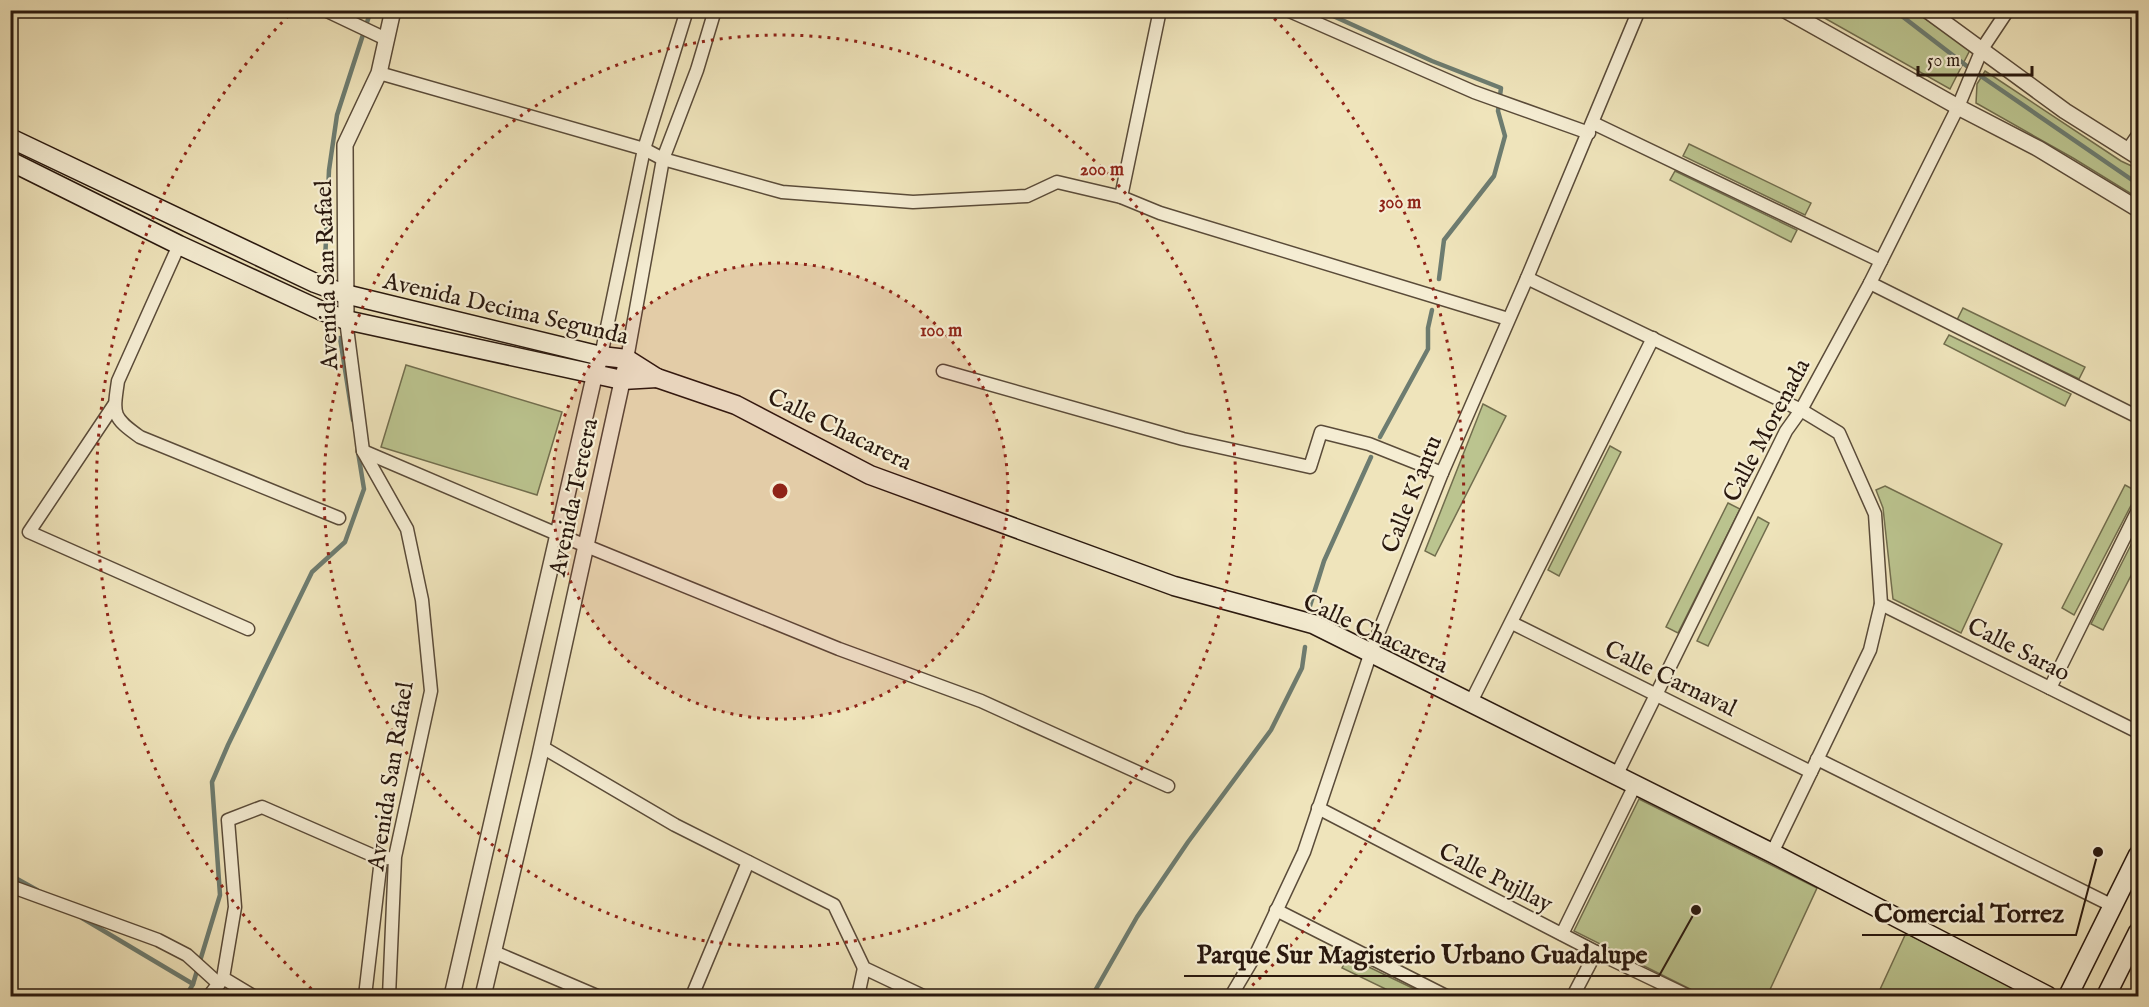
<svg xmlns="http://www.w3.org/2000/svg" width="2149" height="1007" font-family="'IM FELL English',serif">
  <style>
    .green { fill: #bbc48f; stroke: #726e4e; stroke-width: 1.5 }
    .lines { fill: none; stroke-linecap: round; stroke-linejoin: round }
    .stream { stroke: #6d7c70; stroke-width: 4.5 }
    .minor-casing { stroke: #5a4b39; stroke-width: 15 }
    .tertiary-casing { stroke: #5a4b39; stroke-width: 18 }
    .secondary-casing { stroke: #29180e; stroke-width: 21 }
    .minor { stroke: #f5edd3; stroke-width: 12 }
    .tertiary { stroke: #f5edd3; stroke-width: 15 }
    .secondary { stroke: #f5edd3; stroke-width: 18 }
    .ring { fill: none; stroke: #8f2418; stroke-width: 3; stroke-dasharray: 3 6 }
    .labels { text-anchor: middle; stroke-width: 4.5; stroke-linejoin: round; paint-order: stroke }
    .street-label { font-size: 24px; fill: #29180e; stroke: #f5edd3 }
    .centre { fill: #8f2418; stroke: #f5edd3; stroke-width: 3 }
    .ring-label { font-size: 18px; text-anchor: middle; font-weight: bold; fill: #8f2418; stroke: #f5edd3; stroke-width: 4.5; stroke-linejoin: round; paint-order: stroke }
    .leader { fill: none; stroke: #29180e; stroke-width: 2 }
    .callout-dot { fill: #29180e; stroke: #f5edd3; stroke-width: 2 }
    .callout-label { font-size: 26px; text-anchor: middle; font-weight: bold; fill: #29180e; stroke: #f5edd3; stroke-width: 4.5; stroke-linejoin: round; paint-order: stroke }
  </style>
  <rect width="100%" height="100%" fill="#efe4bb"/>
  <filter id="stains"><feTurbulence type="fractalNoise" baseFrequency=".00333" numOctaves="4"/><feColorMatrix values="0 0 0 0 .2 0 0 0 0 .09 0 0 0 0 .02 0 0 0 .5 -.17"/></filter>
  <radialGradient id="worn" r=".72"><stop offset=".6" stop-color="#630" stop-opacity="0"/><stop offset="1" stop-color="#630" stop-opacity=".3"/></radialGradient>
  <g class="green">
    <polygon points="1812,11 1914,11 1970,50 1950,89"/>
    <polygon points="1985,71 2121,161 2138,169 2138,198 2073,158 1976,103 1977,84"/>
    <polygon points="1689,144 1811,203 1805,215 1683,156"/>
    <polygon points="1675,171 1797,230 1791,242 1670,180"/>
    <polygon points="1963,308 2085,367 2079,379 1957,320"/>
    <polygon points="1949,335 2071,394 2065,406 1944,344"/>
    <polygon points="406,365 562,412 537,495 381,447"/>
    <polygon points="1483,404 1506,416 1435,556 1425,551"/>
    <polygon points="1610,446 1621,452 1559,576 1548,570"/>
    <polygon points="2125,485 2138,492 2074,615 2062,608"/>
    <polygon points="1885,486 2002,544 1961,633 1893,599 1883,508 1876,490"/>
    <polygon points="1728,503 1740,509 1678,633 1666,627"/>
    <polygon points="1758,517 1769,523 1708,646 1697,641"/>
    <polygon points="2138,531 2138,562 2103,630 2091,624"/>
    <polygon points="1639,799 1817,888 1767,996 1704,996 1574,931"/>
    <polygon points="1906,933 2030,996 1877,996"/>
    <polygon points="1348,957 1429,996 1400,996 1342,968"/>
  </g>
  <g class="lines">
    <g class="stream">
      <polyline points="1320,10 1432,61 1501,88 1498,111 1505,136 1494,176 1444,240 1439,279"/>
      <polyline points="1894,10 1972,70 2138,184"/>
      <polyline points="325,262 329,170 337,115 371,10"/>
      <polyline points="340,338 353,420"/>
      <polyline points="1380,437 1428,349 1428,328 1432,310"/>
      <polyline points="1309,609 1324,561 1371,457"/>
      <polyline points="10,875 37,890"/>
      <polyline points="82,918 193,984"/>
      <polyline points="186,996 193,984 220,895 212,782 228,745 312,572 345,542 364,489 358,452"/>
      <polyline points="1092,996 1137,917 1188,842 1271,730 1302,668 1305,647"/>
    </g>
    <g class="minor-casing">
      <g id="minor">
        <polyline points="325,10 386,39"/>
        <polyline points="1287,10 1474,92 1589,133"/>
        <polyline points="379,73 644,149 663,159 782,192 913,202 1027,196 1057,182 1121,197 1160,213 1508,319"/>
        <polyline points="1593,123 1881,261"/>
        <polyline points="2127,151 2138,135"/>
        <polyline points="1121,197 1160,10"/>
        <path d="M 179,245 L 118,381 C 113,415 112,417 140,437 L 339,518"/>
        <polyline points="1527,278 1801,410 1839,433 1875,514 1881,604 1870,650 1772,853"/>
        <polyline points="1870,283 2138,417"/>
        <polyline points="346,320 363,451 407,529 422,600 431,691 395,857 389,996"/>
        <polyline points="601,356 644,149 687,10"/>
        <polyline points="627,359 663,159 697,70 715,10"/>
        <polyline points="943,371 1183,439 1310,467 1321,432 1369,444 1442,473"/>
        <polyline points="114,405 29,532 248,629"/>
        <polyline points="363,451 557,534 839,649 981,701 1168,786"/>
        <polyline points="1881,604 2138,732"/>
        <polyline points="1512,623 1811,772"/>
        <polyline points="2050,688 2138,510"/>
        <polyline points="1470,704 1653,338"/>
        <polyline points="542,747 675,825 834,905 864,968 923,996"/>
        <polyline points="1817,759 2113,906"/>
        <polyline points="1616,776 1786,431 1801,410 1870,283 1958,107 1982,49 2008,10"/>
        <polyline points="1318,808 1596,952 1688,996"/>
        <polyline points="10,886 158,940 187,955 219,984"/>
        <polyline points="1276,910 1446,996"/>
        <polyline points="1562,934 1635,785"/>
        <polyline points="494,952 597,996"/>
        <polyline points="209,996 223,978"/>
        <polyline points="253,996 223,978 235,907 228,820 262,807 381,859"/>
        <polyline points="365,996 381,859 388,858"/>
        <polyline points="692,996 748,862"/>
        <polyline points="858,996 864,968"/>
        <polyline points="1231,996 1257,952 1304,852 1371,652 1442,473 1527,278 1639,10"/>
        <polyline points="1573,996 1596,952"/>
      </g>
    </g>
    <g class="tertiary-casing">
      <g id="tertiary">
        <polyline points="1785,10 1958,107 2039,149 2138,209"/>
        <polyline points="1927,10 2065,111 2138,157"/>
        <polyline points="346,320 345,145 379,73 393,10"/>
        <polyline points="452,996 595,373 601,356"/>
        <polyline points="483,996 539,759 627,359"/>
      </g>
    </g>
    <g class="secondary-casing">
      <g id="secondary">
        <polyline points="10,138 315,283 345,294 601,356 627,359 657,378 736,405 870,475 1174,586 1313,624 1772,853 2048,996"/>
        <polyline points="10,161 179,245 322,311 346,320 622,380 657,378"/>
        <polyline points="2068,996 2138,855"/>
        <polyline points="2106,996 2138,932"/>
      </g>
    </g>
    <use href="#minor" class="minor"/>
    <use href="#tertiary" class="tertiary"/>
    <use href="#secondary" class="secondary"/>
  </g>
  <circle cx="780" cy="491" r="228" fill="#8f2418" fill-opacity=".12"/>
  <g class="ring">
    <circle cx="780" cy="491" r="228"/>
    <circle cx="780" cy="491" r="456"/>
    <path d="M318 995A684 684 0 0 1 292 12M1268 12A684 684 0 0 1 1242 995"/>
  </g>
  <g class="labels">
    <g class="street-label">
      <text transform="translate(326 275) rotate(-92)" y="8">Avenida San Rafael</text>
      <text transform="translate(506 308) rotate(13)" y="8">Avenida Decima Segunda</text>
      <text transform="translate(840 429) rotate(26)" y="8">Calle Chacarera</text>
      <text transform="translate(1766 430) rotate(-62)" y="8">Calle Morenada</text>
      <text transform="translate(1411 494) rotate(-68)" y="8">Calle K'antu</text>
      <text transform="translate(573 497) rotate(-78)" y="8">Avenida Tercera</text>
      <text transform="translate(1376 633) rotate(25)" y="8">Calle Chacarera</text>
      <text transform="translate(2019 649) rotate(27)" y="8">Calle Sarao</text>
      <text transform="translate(1671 678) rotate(26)" y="8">Calle Carnaval</text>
      <text transform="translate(390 776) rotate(-81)" y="8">Avenida San Rafael</text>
      <text transform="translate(1496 877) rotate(27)" y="8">Calle Pujllay</text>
    </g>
  </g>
  <circle cx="780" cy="491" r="9" class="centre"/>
  <g class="ring-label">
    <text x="1102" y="175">200 m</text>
    <text x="1400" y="208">300 m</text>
    <text x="941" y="336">100 m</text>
  </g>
  <path class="leader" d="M2098 852L2076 935H1862M1696 910L1659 976H1184"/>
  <g class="callout-dot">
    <circle cx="2098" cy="852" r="6"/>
    <circle cx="1696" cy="910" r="6"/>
  </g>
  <g class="callout-label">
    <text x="1969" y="922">Comercial Torrez</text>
    <text x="1422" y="963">Parque Sur Magisterio Urbano Guadalupe</text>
  </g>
  <rect width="2149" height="1007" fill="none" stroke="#efe4bb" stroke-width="36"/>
  <rect x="12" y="12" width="2125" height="983" fill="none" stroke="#29180e" stroke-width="3"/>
  <rect x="18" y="18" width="2113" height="971" fill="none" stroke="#29180e" stroke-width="1.5"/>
  <path d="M1918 66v9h114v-9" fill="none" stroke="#29180e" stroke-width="3"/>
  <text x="1927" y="66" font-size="18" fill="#29180e" stroke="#f5edd3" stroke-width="4.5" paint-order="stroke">50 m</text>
  <rect width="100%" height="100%" filter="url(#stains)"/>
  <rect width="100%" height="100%" fill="url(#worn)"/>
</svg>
